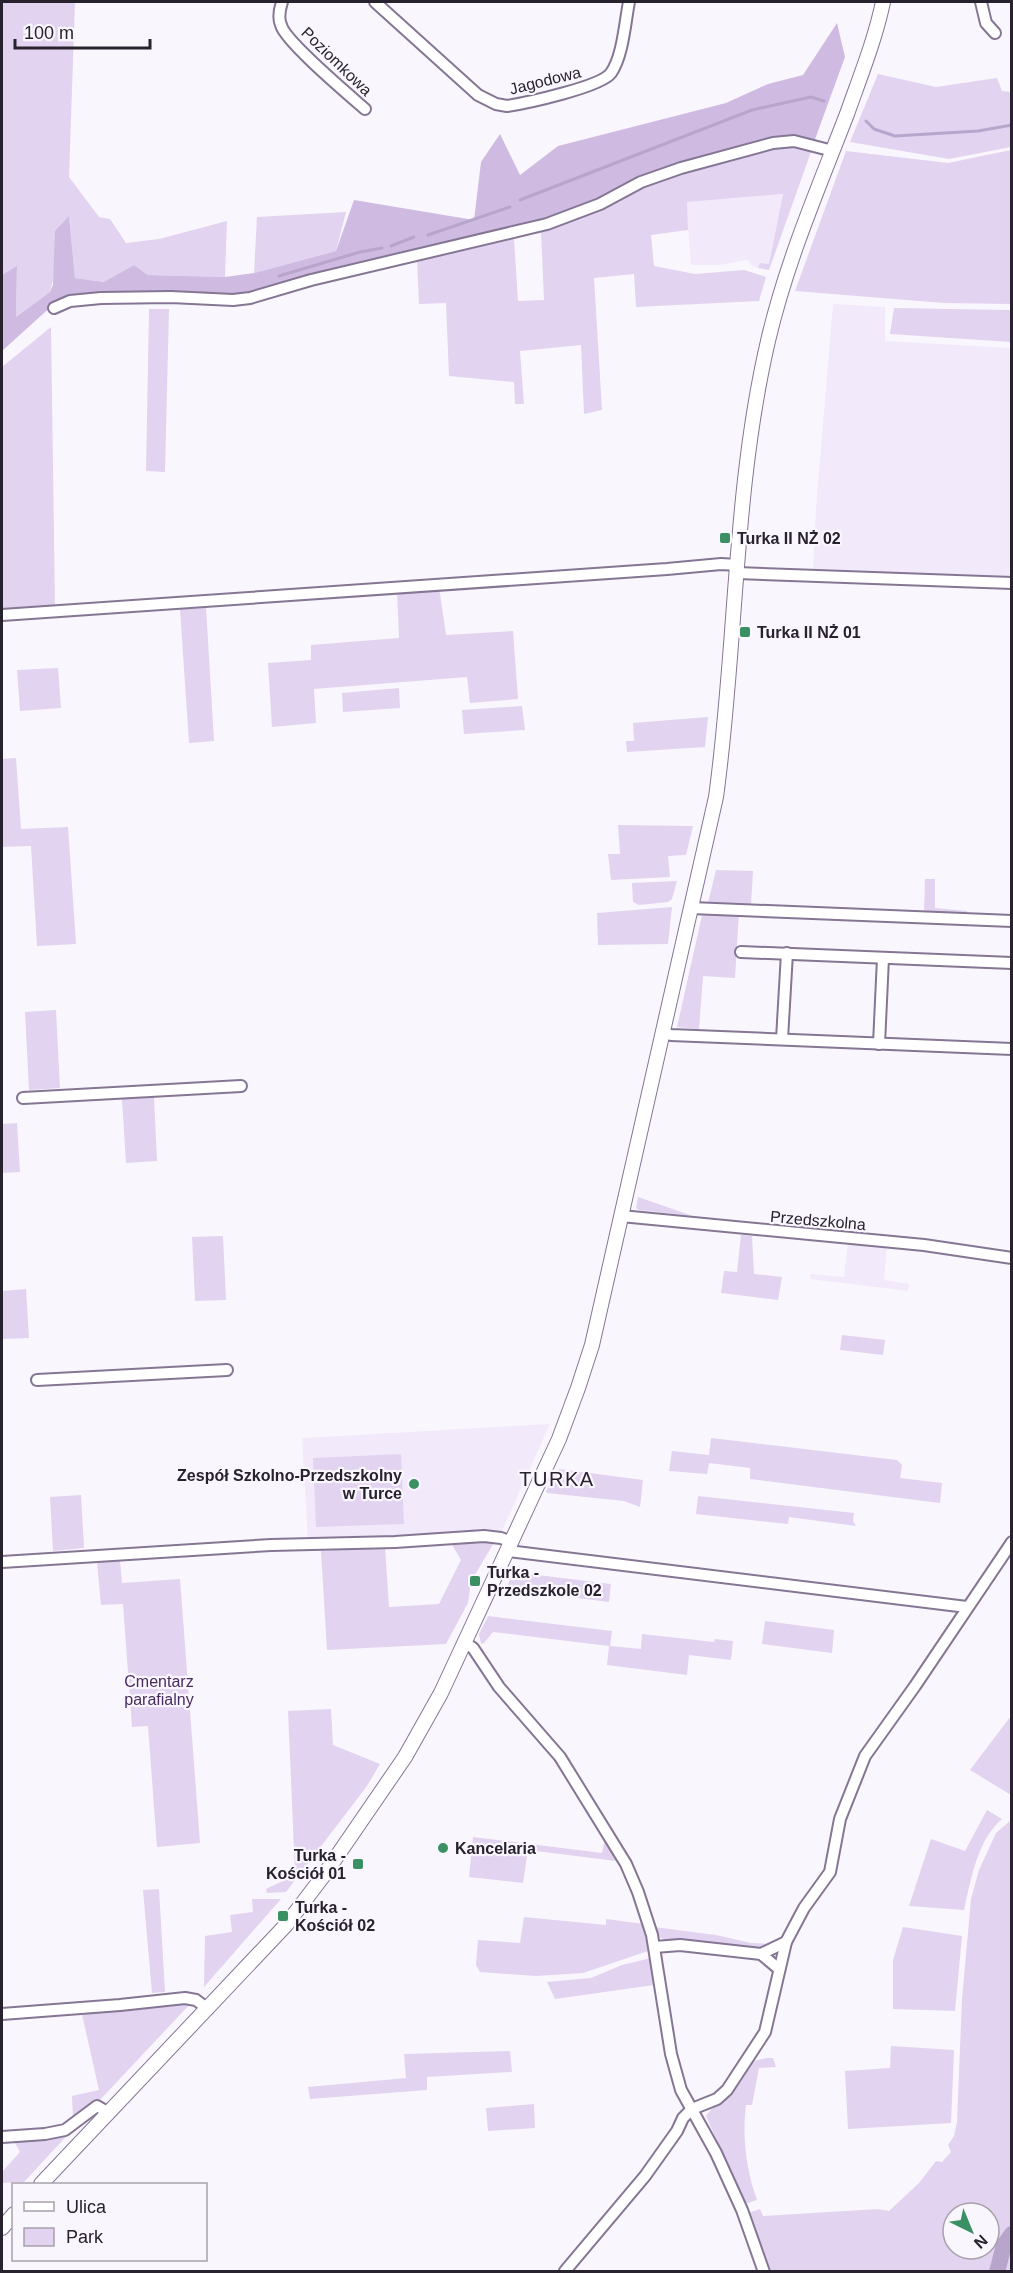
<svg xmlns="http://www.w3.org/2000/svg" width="1013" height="2273" font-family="Helvetica,sans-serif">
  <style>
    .built { fill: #f2eafa }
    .green { fill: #e2d3f1; fill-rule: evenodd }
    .forest { fill: #cfbbe2 }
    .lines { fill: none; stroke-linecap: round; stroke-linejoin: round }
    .stream { stroke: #b8a5cb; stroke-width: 3 }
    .river { stroke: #b8a5cb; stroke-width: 16 }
    .minor-casing { stroke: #857694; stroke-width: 14 }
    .major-casing { stroke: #857694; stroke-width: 16 }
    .minor { stroke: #fff; stroke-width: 10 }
    .major { stroke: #fff; stroke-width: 14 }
    .poi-dot { fill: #3a9063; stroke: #faf6fd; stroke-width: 2 }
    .labels { text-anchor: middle; stroke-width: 4.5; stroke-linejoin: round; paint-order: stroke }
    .street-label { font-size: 16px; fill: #28222e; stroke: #faf6fd }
    .poi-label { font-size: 16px; font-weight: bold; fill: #28222e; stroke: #faf6fd; text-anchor: start }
    .park-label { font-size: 16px; fill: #472c5d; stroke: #faf6fd }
    .quarter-label { font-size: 20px; letter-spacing: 1.5px; fill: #28222e; stroke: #faf6fd }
  </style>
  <rect width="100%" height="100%" fill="#faf6fd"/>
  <g class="built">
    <polygon points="783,194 769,264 760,263 758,268 752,266 748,260 718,265 691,265 686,202"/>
    <polygon points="833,304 885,307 885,341 1011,348 1011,581 813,571 816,507"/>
    <polygon points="848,1242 887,1247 884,1280 909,1284 908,1291 810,1279 811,1274 844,1277"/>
    <polygon points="550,1424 502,1531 308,1542 302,1438"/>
  </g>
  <g class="green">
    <polygon points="2,2 75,2 69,177 99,217 110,219 126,243 159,239 227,221 225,277 148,275 134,265 105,282 75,278 69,217 50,292 16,317 17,267 2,275"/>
    <polygon points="878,74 936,87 997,78 1002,91 1011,92 1011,147 949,159 850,142"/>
    <polygon points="788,146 812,149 769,270 758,268 760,263 769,264 783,194 687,202 688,230 651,235 654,266 695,274 744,270 766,277 759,301 636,307 634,274 594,278 602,410 584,414 581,345 520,351 524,404 515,404 514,382 449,376 446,303 419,304 417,260 514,239 518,301 544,300 541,232 589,213 634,191 675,176"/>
    <polygon points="1011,150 1011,304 944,303 795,291 846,151 948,163"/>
    <polygon points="346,212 336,251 254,273 257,217"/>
    <polygon points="894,308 1011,310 1011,342 890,334"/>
    <polygon points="149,309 169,309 165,472 146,471"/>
    <polygon points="51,327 55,605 2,609 2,367"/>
    <polygon points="439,587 446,635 513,631 518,699 470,703 467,677 314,689 316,723 272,727 268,663 311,660 311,645 399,638 397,590"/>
    <polygon points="206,608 214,741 189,743 180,609"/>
    <polygon points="58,668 61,708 20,711 17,670"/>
    <polygon points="399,688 400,708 343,712 342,693"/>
    <polygon points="522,706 525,730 464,734 462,710"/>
    <polygon points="708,717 705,747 627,752 626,741 634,741 633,723"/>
    <polygon points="16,758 21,829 68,827 76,944 37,946 31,846 2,847 2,759"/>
    <polygon points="618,825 693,826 686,855 668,856 670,877 611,880 608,854 620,854"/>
    <polygon points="716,870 753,871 751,905 708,903"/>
    <polygon points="925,879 935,879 935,908 967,911 967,914 924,912"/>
    <polygon points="677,881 672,899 668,902 639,905 633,902 632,883"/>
    <polygon points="672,907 668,944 598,945 597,913"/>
    <polygon points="703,911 739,912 735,978 703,976 699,1029 677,1027"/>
    <polygon points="56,1010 60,1088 29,1090 25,1012"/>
    <polygon points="154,1097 157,1161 126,1163 122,1099"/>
    <polygon points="17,1123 20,1172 2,1173 2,1124"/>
    <polygon points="638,1197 693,1216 639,1210 636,1208"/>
    <polygon points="741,1235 752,1236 754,1274 782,1277 778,1300 721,1293 724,1271 737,1272"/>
    <polygon points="223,1236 226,1300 195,1301 192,1237"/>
    <polygon points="26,1289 29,1338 2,1339 2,1291"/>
    <polygon points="842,1335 885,1340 883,1355 840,1350"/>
    <polygon points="711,1438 897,1460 902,1465 900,1478 942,1483 940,1503 750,1479 750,1468 709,1463 707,1474 669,1471 672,1451 709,1455"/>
    <polygon points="401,1454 404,1524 316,1527 313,1458"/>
    <polygon points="559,1469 643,1480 640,1507 624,1501 547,1493 546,1491"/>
    <polygon points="81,1495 84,1548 53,1551 50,1497"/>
    <polygon points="698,1496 854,1513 853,1521 856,1526 789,1517 788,1524 696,1514"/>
    <polygon points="495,1541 476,1573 471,1582 468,1603 446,1644 327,1650 321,1551 385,1547 389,1607 439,1604 461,1560 451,1543"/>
    <polygon points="120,1560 122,1583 180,1579 200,1843 157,1847 148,1726 132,1727 123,1604 101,1605 97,1562"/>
    <polygon points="513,1572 611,1584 609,1602 506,1589"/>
    <polygon points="488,1616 612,1631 610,1646 641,1649 642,1634 714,1642 715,1639 733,1641 731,1660 689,1655 687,1675 607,1665 609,1646 493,1632 484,1643 481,1644 479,1634"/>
    <polygon points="765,1621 834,1630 832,1653 762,1644"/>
    <polygon points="331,1709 333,1745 380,1764 367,1786 286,1892 267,1893 266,1889 287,1879 295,1872 288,1711"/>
    <polygon points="1011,1716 1011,1795 970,1770"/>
    <path d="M 987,1810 L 1002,1819 C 977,1840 971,1880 964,1910 L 909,1906 L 931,1839 L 965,1851 Z"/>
    <path d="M 1011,1820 L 1011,2271 L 771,2271 L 748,2213 L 760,2209 L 763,2216 L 878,2209 L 889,2211 L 919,2183 L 936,2161 L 942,2162 L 951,2152 L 948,2145 L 954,2136 L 957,2122 L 962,1999 L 971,1899 L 979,1870 L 996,1833 ZM 953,2213 L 989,2213 L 989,2249 L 953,2249 Z"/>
    <polygon points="473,1837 602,1853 605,1838 619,1858 616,1861 528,1850 523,1883 469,1877"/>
    <polygon points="159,1889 165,1992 152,1993 143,1890"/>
    <polygon points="252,1899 281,1899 204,1987 205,1936 232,1932 230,1915 253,1912"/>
    <polygon points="524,1917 606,1925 606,1919 644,1924 651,1950 583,1973 536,1976 480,1972 476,1965 478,1940 520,1943"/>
    <path d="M 654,1927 L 716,1935 L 751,1943 L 775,1944 C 752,1956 690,1942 663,1939 L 656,1935 Z"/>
    <polygon points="903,1927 962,1936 955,2011 893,2009 893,1960"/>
    <polygon points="651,1958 654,1985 555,1999 547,1982 591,1978 622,1965"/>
    <polygon points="192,2002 98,2102 82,2110 73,2120 72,2096 99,2090 81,2010"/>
    <polygon points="891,2046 954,2050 951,2123 848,2129 845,2071 890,2068"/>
    <polygon points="510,2051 512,2072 427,2077 427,2090 310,2099 308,2087 406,2078 404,2054"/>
    <path d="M 767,2058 L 773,2058 L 776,2067 L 759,2068 L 752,2105 L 746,2105 C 742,2136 746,2170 757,2200 L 745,2204 L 706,2116 C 712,2106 723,2102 731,2093 C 739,2084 744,2071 753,2061 Z"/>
    <polygon points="534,2104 535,2128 488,2131 486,2108"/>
    <polygon points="75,2127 24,2182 2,2183 2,2172 20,2152 14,2141"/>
  </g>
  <polygon class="forest" points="837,23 845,57 814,142 784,137 572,211 508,229 253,293 236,296 54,304 2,351 2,275 17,266 16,317 50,292 53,285 55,231 69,216 75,278 104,282 134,265 148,275 225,277 254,273 336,251 354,200 474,220 481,162 500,134 520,175 558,146 726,103 768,84 803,75"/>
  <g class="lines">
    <g class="stream">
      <polyline points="866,121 874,129 895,136 978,131 1012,125"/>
      <polyline points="520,200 752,110 811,97 824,101"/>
      <polyline points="428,235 510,207"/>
      <polyline points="391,246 414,237"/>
      <polyline points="279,276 360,252 382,248"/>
    </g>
    <polyline class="river" points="997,2272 1004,2245 1012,2234"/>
    <g class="minor-casing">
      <g id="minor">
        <path d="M 282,2 C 280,8 278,18 281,25 C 285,41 349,95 365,109"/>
        <path d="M 375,2 L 478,95 L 496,104 L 507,106 C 526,103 601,87 611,73 C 623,56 625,22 629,2"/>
        <polyline points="981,2 986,23 995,33"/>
        <polyline points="54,308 70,301 101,298 171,297 233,300 250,298 311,280 547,224 600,204 641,182 681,168 773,143 794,141 833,151"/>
        <polyline points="737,573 1012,583"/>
        <polyline points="2,615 667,569 721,564 738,565"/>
        <polyline points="691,908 1012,921"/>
        <polyline points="741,952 1012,963"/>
        <polyline points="663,1033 671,1035 1012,1049"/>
        <polyline points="782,1039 787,953"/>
        <polyline points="879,1044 883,958"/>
        <polyline points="23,1098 241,1086"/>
        <polyline points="621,1216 924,1245 1012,1258"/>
        <polyline points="37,1380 227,1370"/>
        <polyline points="508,1551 967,1607"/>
        <polyline points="2,1562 271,1545 395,1542 484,1536 501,1538 512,1542"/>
        <polyline points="465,1643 473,1648 499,1687 560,1757 626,1864 638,1892 652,1935 671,2054 681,2090 716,2153 742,2210 764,2272"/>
        <polyline points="655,1947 680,1945 761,1954 779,1969"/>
        <polyline points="761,1954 786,1942"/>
        <polyline points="2,2014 120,2005 185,1998 196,2000 208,2009"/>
        <polyline points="2,2137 45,2134 65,2130 97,2106 109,2113"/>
        <polyline points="565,2271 645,2176 677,2131 683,2118 692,2109 717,2099 727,2090 765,2032 786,1942 804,1908 830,1872 840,1819 865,1756 915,1686 1012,1542"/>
      </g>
    </g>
    <g class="major-casing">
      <g id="major">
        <path d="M 41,2184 L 286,1925 L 324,1875 L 405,1757 L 441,1693 L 559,1439 L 578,1388 L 592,1345 L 716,797 C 737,645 733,491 768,341 C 786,263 818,189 847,114 C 860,77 875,40 883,2"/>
        <polyline points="2,2228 14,2214"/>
      </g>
    </g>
    <use href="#minor" class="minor"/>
    <use href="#major" class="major"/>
  </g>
  <g class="poi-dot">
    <rect x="719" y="532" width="12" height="12" rx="3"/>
    <rect x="739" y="626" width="12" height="12" rx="3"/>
    <circle cx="414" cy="1484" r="6"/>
    <rect x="469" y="1575" width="12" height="12" rx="3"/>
    <circle cx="443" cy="1848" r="6"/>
    <rect x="352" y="1858" width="12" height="12" rx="3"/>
    <rect x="277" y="1910" width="12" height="12" rx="3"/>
  </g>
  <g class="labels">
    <g class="street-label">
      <text transform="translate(337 61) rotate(44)" y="6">Poziomkowa</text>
      <text transform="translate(545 80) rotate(-14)" y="6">Jagodowa</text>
      <text transform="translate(818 1220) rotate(5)" y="6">Przedszkolna</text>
    </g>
    <g class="poi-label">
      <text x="737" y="544">Turka II NŻ 02</text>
      <text x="757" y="638">Turka II NŻ 01</text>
      <text x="402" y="1481" text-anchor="end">Zespół Szkolno-Przedszkolny<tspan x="402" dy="18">w Turce</tspan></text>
      <text x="487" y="1578">Turka -<tspan x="487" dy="18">Przedszkole 02</tspan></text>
      <text x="455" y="1854">Kancelaria</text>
      <text x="346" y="1861" text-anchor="end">Turka -<tspan x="346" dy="18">Kościół 01</tspan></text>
      <text x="295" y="1913">Turka -<tspan x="295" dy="18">Kościół 02</tspan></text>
    </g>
    <g class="park-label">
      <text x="159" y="1687">Cmentarz<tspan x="159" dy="18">parafialny</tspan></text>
    </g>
    <g class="quarter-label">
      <text x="557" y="1486">TURKA</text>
    </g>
  </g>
  <rect width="1013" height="2273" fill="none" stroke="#28222e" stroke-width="6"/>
  <rect x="12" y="2183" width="195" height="78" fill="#faf6fd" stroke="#a6a1aa" stroke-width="1.5"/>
  <rect x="24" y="2202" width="30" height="9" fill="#ffffff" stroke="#a6a1aa" stroke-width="1.5"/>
  <text x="66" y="2213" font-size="18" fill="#28222e">Ulica</text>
  <rect x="24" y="2228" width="30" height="18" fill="#e2d3f1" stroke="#a6a1aa" stroke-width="1.5"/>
  <text x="66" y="2243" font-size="18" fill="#28222e">Park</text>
  <g transform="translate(971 2231) rotate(137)"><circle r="28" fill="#faf6fd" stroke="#a6a1aa" stroke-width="1.5"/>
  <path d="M0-4.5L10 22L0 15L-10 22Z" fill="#3a9063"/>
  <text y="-9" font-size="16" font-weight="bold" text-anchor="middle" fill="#28222e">N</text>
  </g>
  <path d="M15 39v9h135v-9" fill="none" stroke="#28222e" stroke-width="3"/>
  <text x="24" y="39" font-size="18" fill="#28222e" stroke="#faf6fd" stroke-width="4.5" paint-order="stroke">100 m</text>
</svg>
